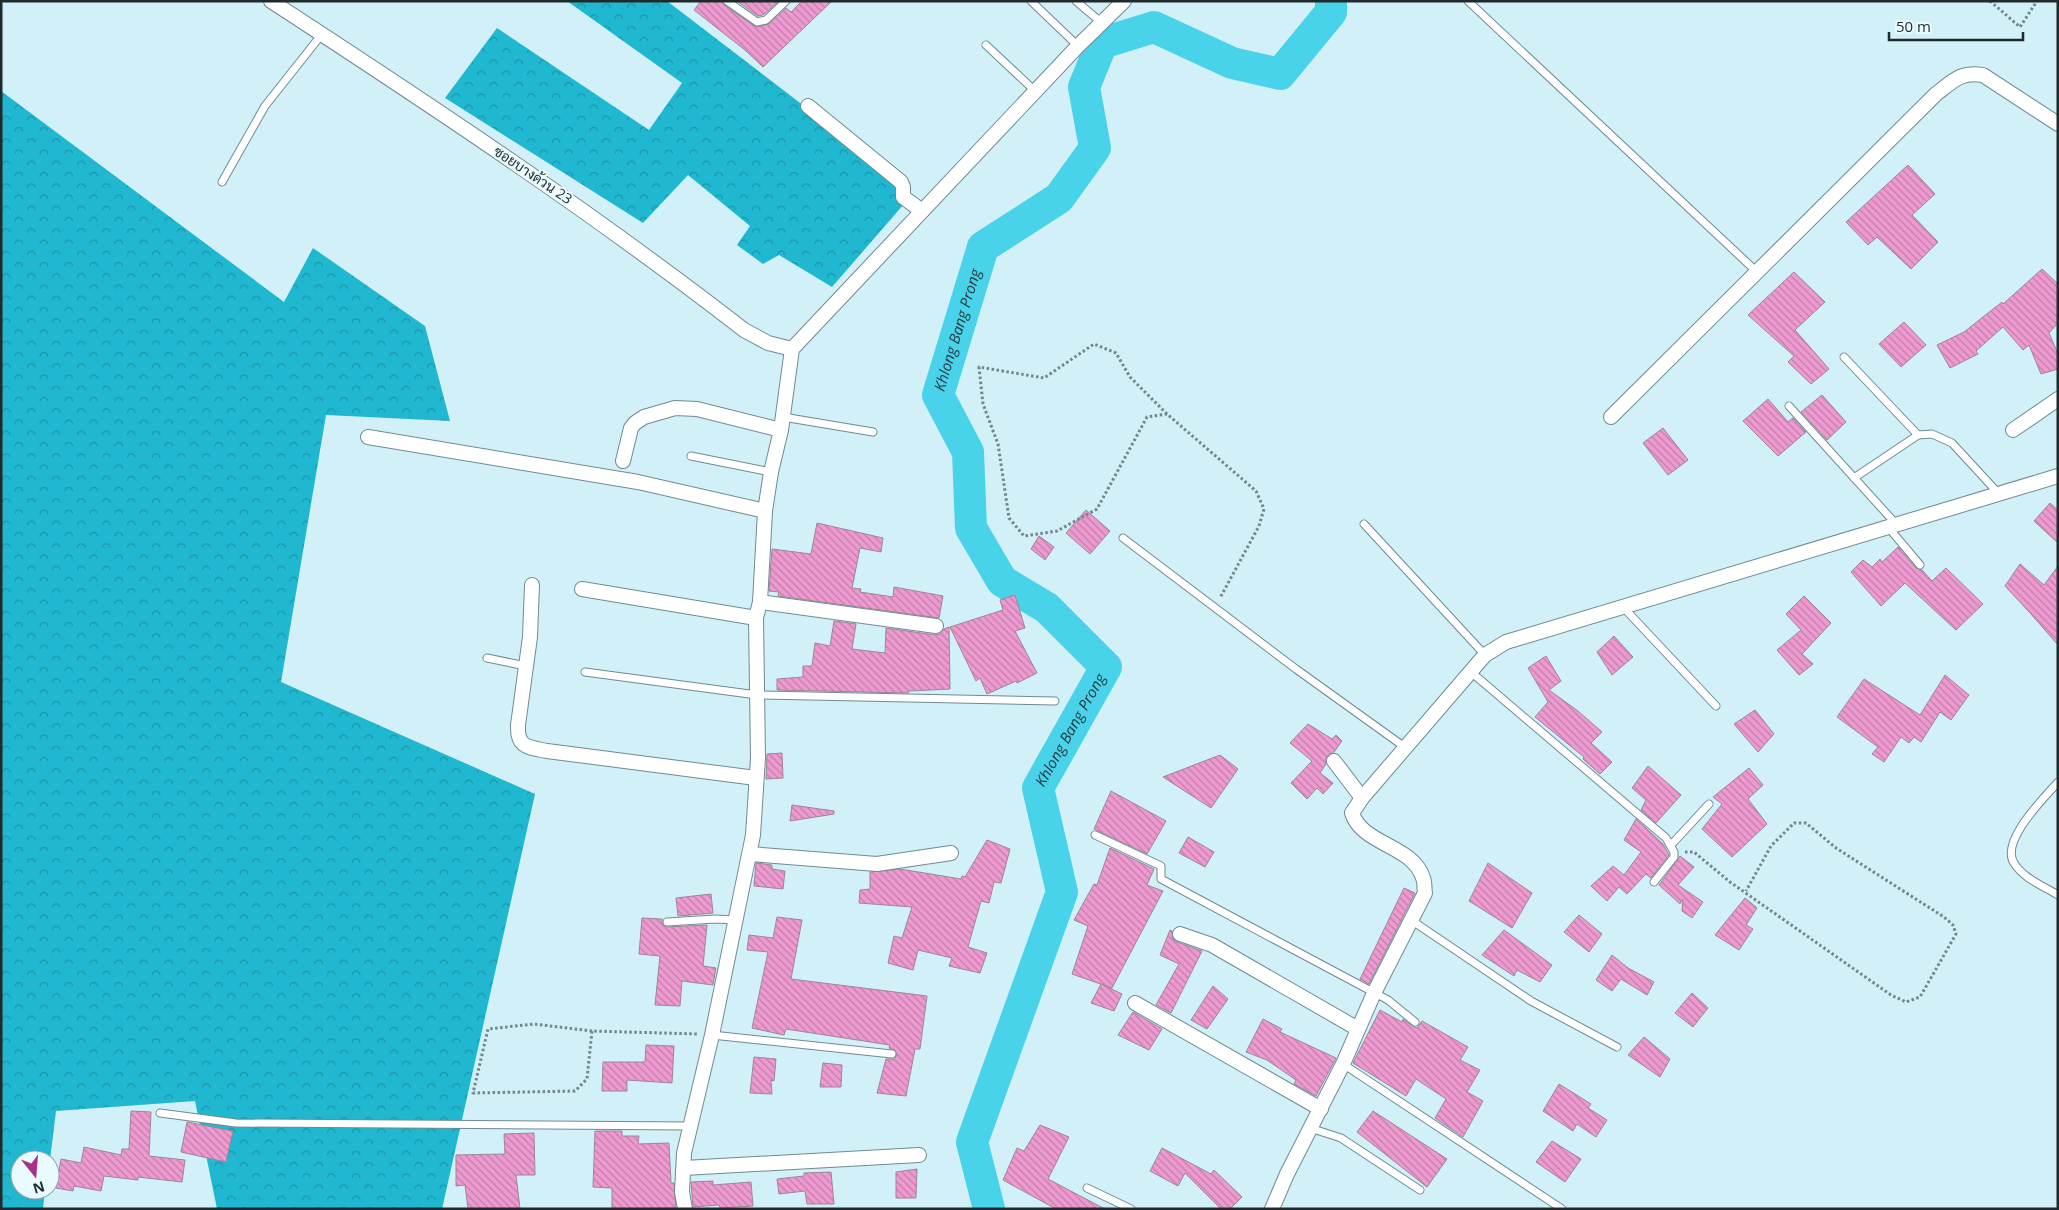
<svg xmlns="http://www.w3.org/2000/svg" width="2059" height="1210" font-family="'Open Sans',Sarabun,sans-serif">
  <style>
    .forest { fill: url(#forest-crowns) }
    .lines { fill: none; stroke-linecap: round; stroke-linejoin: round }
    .river { stroke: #49d3eb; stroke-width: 32 }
    .building { fill: url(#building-back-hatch); stroke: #9d8694 }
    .lane-casing { stroke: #6f8b91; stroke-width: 9 }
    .street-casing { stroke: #6f8b91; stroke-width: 16 }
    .path { stroke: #72868b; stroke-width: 3; stroke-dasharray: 2.5 2.5; stroke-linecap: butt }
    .lane { stroke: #fff; stroke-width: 7 }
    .street { stroke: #fff; stroke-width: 14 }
    .labels { text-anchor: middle; stroke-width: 4.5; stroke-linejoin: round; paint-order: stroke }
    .street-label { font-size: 14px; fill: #1f2a2d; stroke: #e9fbff }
    .water-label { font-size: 15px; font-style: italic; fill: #243b40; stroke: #e9fbff }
  </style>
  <defs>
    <pattern id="forest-crowns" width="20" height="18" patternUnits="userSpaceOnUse" patternTransform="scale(1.25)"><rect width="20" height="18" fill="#1fb8d0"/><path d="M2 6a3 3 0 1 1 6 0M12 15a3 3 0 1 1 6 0" fill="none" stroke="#1b96a9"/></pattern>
    <pattern id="building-back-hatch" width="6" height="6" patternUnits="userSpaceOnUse" patternTransform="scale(1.25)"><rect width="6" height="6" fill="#ee9ad1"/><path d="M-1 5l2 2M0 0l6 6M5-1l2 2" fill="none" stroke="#c07eaa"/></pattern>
  </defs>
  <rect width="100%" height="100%" fill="#d1f0f7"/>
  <g class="forest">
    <polygon points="567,1 667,1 907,185 904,204 832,287 779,255 763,264 737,245 750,226 688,175 643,223 445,98 497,28 649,130 682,83"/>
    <polygon points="1,91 284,302 313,248 425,326 450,421 326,415 281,682 535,794 442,1209 217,1209 195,1101 56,1111 50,1160 20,1160 20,1190 45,1190 43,1209 1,1209"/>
  </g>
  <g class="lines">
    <path class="river" id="s1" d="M 989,1209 L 972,1142 L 1062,892 L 1038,788 L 1106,667 L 1047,608 L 1002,581 L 971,528 L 968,452 L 938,395 L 983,247 L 1059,198 L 1095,148 L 1084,87 L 1102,43 L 1154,27 L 1232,63 L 1280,74 L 1331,12 L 1331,1"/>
  </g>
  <g class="building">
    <polygon points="701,1 722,1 724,5 756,27 769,24 786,8 791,12 802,1 832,1 763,67 745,50 694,10"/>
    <polygon points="737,1 777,1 778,2 763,15 758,16"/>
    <polygon points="1908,165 1935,194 1912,215 1938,242 1911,269 1877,237 1868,245 1846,222"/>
    <polygon points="2042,269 2058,284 2058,323 2049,333 2058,354 2058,369 2041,374 2029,345 2023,350 2003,327 1976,351 1978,354 1950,368 1937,345 1964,332 2002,302 2003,304"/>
    <polygon points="1794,272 1825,302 1795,330 1829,369 1811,384 1788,362 1794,356 1748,315"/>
    <polygon points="1904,322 1926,345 1901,367 1879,344"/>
    <polygon points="1822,395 1846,422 1827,440 1801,412"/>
    <polygon points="1768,399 1788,422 1793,418 1806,432 1778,456 1743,421"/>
    <polygon points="1663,428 1688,460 1668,475 1643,443"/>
    <polygon points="2050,503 2058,510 2058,543 2034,521"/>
    <polygon points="1086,510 1110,531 1090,554 1066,533"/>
    <polygon points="817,523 883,538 881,552 860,548 852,588 861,589 860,592 893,597 894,587 943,596 939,618 778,596 779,592 769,591 772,549 811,554"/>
    <polygon points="1039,536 1054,547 1045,560 1031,549"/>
    <polygon points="1898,547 1916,568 1922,570 1932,581 1946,568 1983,604 1956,630 1905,583 1881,606 1851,572 1863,560 1872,567 1880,559 1882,562"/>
    <polygon points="2020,564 2044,585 2058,566 2058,645 2031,614 2005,586"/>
    <polygon points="1015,595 1025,628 1015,631 1037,673 1017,683 1016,681 987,694 980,678 976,681 950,627 1003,610 1000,600"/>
    <polygon points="1804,596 1831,623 1802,654 1813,664 1799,675 1777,650 1801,630 1786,614"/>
    <polygon points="834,621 856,624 852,649 885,653 886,628 935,635 940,634 944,629 949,627 950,689 909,691 908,693 777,690 777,679 803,677 803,666 812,666 815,643 830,646"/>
    <polygon points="1614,636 1633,657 1612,675 1597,652"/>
    <polygon points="1546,656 1561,681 1549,690 1578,711 1602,732 1591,743 1612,762 1600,774 1583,759 1584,757 1535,717 1548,702 1528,668"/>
    <polygon points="1945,675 1969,695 1951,720 1940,712 1921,742 1914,737 1909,743 1901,737 1884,762 1872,754 1878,747 1837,717 1864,679 1920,715"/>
    <polygon points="1755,710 1774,734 1758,752 1734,724"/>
    <polygon points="1308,724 1332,739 1336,735 1342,741 1334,752 1326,757 1326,764 1320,773 1333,783 1323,794 1317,788 1307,799 1291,783 1312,761 1290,743"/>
    <polygon points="782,753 783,778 766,779 767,754"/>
    <polygon points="1220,755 1238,769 1211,808 1163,777"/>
    <polygon points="1648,766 1681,795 1656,823 1641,810 1646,800 1632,788"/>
    <polygon points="1749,768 1763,785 1748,799 1767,824 1732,857 1702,829 1722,804 1713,797"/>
    <polygon points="1111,791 1166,821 1147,854 1094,829"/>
    <polygon points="792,805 834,811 834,814 790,821"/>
    <polygon points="1636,819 1663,844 1669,855 1651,878 1646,874 1627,894 1619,887 1607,901 1591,886 1613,866 1624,875 1641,852 1624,840"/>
    <polygon points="1188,837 1214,852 1205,867 1179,853"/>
    <polygon points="987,840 1010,849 1001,883 994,882 989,903 981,901 968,947 987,953 980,973 949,966 952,958 918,950 913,970 888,963 894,936 902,938 912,907 859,903 860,890 870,889 870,872 900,869 961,879 962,876 965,877"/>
    <polygon points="1110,848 1154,869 1147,885 1163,891 1112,988 1072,974 1088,926 1074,920 1094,884 1097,885"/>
    <polygon points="1680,856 1694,867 1678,885 1703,902 1692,918 1682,911 1683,899 1680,904 1659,885"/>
    <polygon points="756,863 772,865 772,869 785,871 783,889 754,886"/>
    <polygon points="1488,863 1532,893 1512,928 1469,901"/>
    <polygon points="1404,888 1415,893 1369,984 1360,979"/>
    <polygon points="711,894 713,913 678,916 676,898"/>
    <polygon points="1745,898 1757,908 1746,925 1753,929 1739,950 1715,935"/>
    <polygon points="1579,915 1602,934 1589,952 1564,932"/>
    <polygon points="777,917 802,920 791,979 927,996 920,1049 915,1049 906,1096 877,1093 886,1059 894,1059 897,1055 895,1050 889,1048 890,1045 786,1029 784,1035 752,1028 768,952 747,950 749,935 773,938"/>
    <polygon points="642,918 662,919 662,924 667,927 707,925 703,966 716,968 713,985 682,981 680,1006 655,1005 660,956 639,954"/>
    <polygon points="1170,930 1172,931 1173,939 1177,942 1202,951 1171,1013 1156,1005 1179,964 1160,955"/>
    <polygon points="1504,930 1552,965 1540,982 1517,970 1514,976 1482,955"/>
    <polygon points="1612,955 1628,968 1654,982 1647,995 1621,979 1612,991 1596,980"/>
    <polygon points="1101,984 1122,994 1114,1011 1091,1003"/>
    <polygon points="1213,986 1228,999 1207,1029 1191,1020"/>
    <polygon points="1692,993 1708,1008 1693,1027 1675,1013"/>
    <polygon points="1380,1010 1402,1022 1403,1019 1414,1027 1417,1028 1422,1021 1468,1047 1460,1060 1480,1070 1467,1092 1483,1101 1463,1137 1435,1118 1446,1099 1416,1079 1406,1096 1353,1063"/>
    <polygon points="1133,1012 1162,1029 1149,1050 1118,1035"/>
    <polygon points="1263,1019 1282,1029 1280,1032 1336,1058 1316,1096 1294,1084 1296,1080 1267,1060 1246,1052"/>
    <polygon points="1644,1037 1670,1059 1660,1077 1628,1055"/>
    <polygon points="646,1045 674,1046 672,1083 627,1080 627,1091 602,1091 603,1062 645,1062"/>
    <polygon points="754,1057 776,1059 774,1081 771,1080 772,1094 750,1093"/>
    <polygon points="823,1063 842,1065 841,1087 820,1087"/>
    <polygon points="1559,1084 1591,1104 1588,1108 1607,1120 1596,1137 1577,1124 1573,1131 1543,1111"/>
    <polygon points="131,1111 151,1112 149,1156 185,1160 182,1182 138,1177 138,1180 104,1176 101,1191 74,1186 73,1191 56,1188 61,1159 81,1163 84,1147 121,1155 122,1149 129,1149"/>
    <polygon points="1373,1111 1447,1159 1427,1187 1357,1132"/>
    <polygon points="187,1122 233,1131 226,1162 181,1152"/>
    <polygon points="1040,1125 1069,1137 1048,1179 1105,1209 1056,1209 1003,1180 1017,1148 1024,1151"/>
    <polygon points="595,1131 622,1131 622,1136 639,1136 638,1144 669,1143 671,1183 674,1183 676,1208 612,1209 612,1188 593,1187"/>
    <polygon points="534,1133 535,1175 516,1175 520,1209 468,1209 465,1185 456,1186 456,1155 505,1154 504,1134"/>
    <polygon points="1552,1141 1581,1159 1565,1182 1536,1162"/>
    <polygon points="1162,1148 1211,1174 1214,1170 1242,1197 1230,1209 1221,1209 1185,1173 1178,1186 1150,1171"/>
    <polygon points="917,1169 916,1198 896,1198 896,1172"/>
    <polygon points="831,1172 834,1204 807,1204 805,1191 779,1194 777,1179 804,1176 804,1173"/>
    <polygon points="713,1181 713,1185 751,1182 753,1206 720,1208 719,1205 693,1207 691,1182"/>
  </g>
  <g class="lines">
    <g class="lane-casing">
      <g id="lane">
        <polyline points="727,1 757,22 766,20 786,1"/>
        <polyline points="1031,1 1078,46"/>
        <polyline points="1076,1 1102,23"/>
        <polyline points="1468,1 1757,272"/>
        <polyline points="986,45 1035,91"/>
        <polyline points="222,182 265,106 322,34"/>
        <polyline points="1844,357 1918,435"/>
        <polyline points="1789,406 1896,524"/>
        <polyline points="783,417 873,432"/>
        <polyline points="691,456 771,472"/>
        <polyline points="1854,478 1918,435 1932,434 1952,443 1999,494"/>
        <polyline points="1364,524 1485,655"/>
        <polyline points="1888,527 1920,565"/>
        <polyline points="1123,538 1296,669 1406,748"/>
        <polyline points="1623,607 1716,706"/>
        <polyline points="487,658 526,666"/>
        <polyline points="585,672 757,695 1055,701"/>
        <polyline points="1471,672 1666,838 1674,852 1674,857 1654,882"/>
        <path d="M 2058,782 C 2044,798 2000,841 2014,863 C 2023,878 2043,886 2058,895"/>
        <polyline points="1095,835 1161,866 1161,879 1388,1000 1415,1022"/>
        <polyline points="1671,845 1709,804"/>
        <polyline points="1411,920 1531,1001 1617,1047"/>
        <polyline points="667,922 715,919 736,920"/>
        <polyline points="712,1035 892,1054"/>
        <polyline points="1343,1064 1562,1209"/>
        <polyline points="160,1113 236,1123 691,1126"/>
        <polyline points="1310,1128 1341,1138 1420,1190"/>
        <polyline points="1087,1188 1131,1209"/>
      </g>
    </g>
    <g class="street-casing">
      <g id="street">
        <path d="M 271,1 C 432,106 592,212 744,330 L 768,343 L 792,349"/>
        <polyline points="808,106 901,182 903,187 903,197 922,211"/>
        <path d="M 1611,417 L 1936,94 C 1953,81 1961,71 1983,75 L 2058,124"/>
        <polyline points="2013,430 2058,399"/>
        <polyline points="368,437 638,482 765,511"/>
        <polyline points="623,461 631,428 635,423 644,417 675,408 697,409 781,430"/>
        <path d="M 532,585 L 530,637 L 518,725 C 517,748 528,747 547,751 L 756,778"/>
        <polyline points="582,589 756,618"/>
        <polyline points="760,602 936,626"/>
        <polyline points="1334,761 1362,798"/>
        <polyline points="750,854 877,864 951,853"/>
        <polyline points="1180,934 1212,945 1358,1029"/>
        <polyline points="1135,1003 1321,1109"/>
        <polyline points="684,1168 919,1155"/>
        <polyline points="685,1209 682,1192 684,1153 712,1035 753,835 758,758 756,618 760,602 765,511 771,472 781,430 792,349 1078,46 1124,1"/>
        <path d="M 1272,1209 L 1287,1174 L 1343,1064 L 1374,993 L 1425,893 C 1424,888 1425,882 1423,878 C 1413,845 1362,845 1352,813 L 1362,798 L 1485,655 L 1506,642 L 2058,476"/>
      </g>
    </g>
    <g class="path">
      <polyline points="1990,1 2020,27 2037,1"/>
      <polyline points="1167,414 1130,377 1116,353 1094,344 1044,378 979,367 983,404 998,444 1009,518 1024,536 1057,531 1097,509 1147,417 1167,414 1256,491 1264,509 1259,526 1220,598"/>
      <polyline points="1685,852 1694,852 1730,882 1891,995 1906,1002 1920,997 1956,934 1953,925 1944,917 1836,848 1806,823 1794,823 1771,846 1746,891"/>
      <polyline points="592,1031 534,1024 488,1029 473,1093 575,1091 587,1079 592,1031 698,1034"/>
    </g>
    <use href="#lane" class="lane"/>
    <use href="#street" class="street"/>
  </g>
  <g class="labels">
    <g class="street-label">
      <text transform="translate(533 175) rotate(34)" y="5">ซอยบางด้วน 23</text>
    </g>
    <g class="water-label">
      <text dy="5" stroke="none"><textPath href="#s1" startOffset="986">Khlong Bang Prong</textPath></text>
      <text dy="5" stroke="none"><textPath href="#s1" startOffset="508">Khlong Bang Prong</textPath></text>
    </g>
  </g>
  <rect width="2059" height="1210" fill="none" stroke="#1f2a2d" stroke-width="5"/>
  <g transform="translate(35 1175) rotate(163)"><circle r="24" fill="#e9fbff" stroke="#98a7ab"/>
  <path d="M0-4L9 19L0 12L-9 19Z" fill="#a93289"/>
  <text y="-8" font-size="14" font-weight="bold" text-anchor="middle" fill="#1f2a2d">N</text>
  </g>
  <path d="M1889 32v8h134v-8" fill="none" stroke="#1f2a2d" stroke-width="2.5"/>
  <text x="1896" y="32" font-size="15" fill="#1f2a2d" stroke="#e9fbff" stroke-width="4" paint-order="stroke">50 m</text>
</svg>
